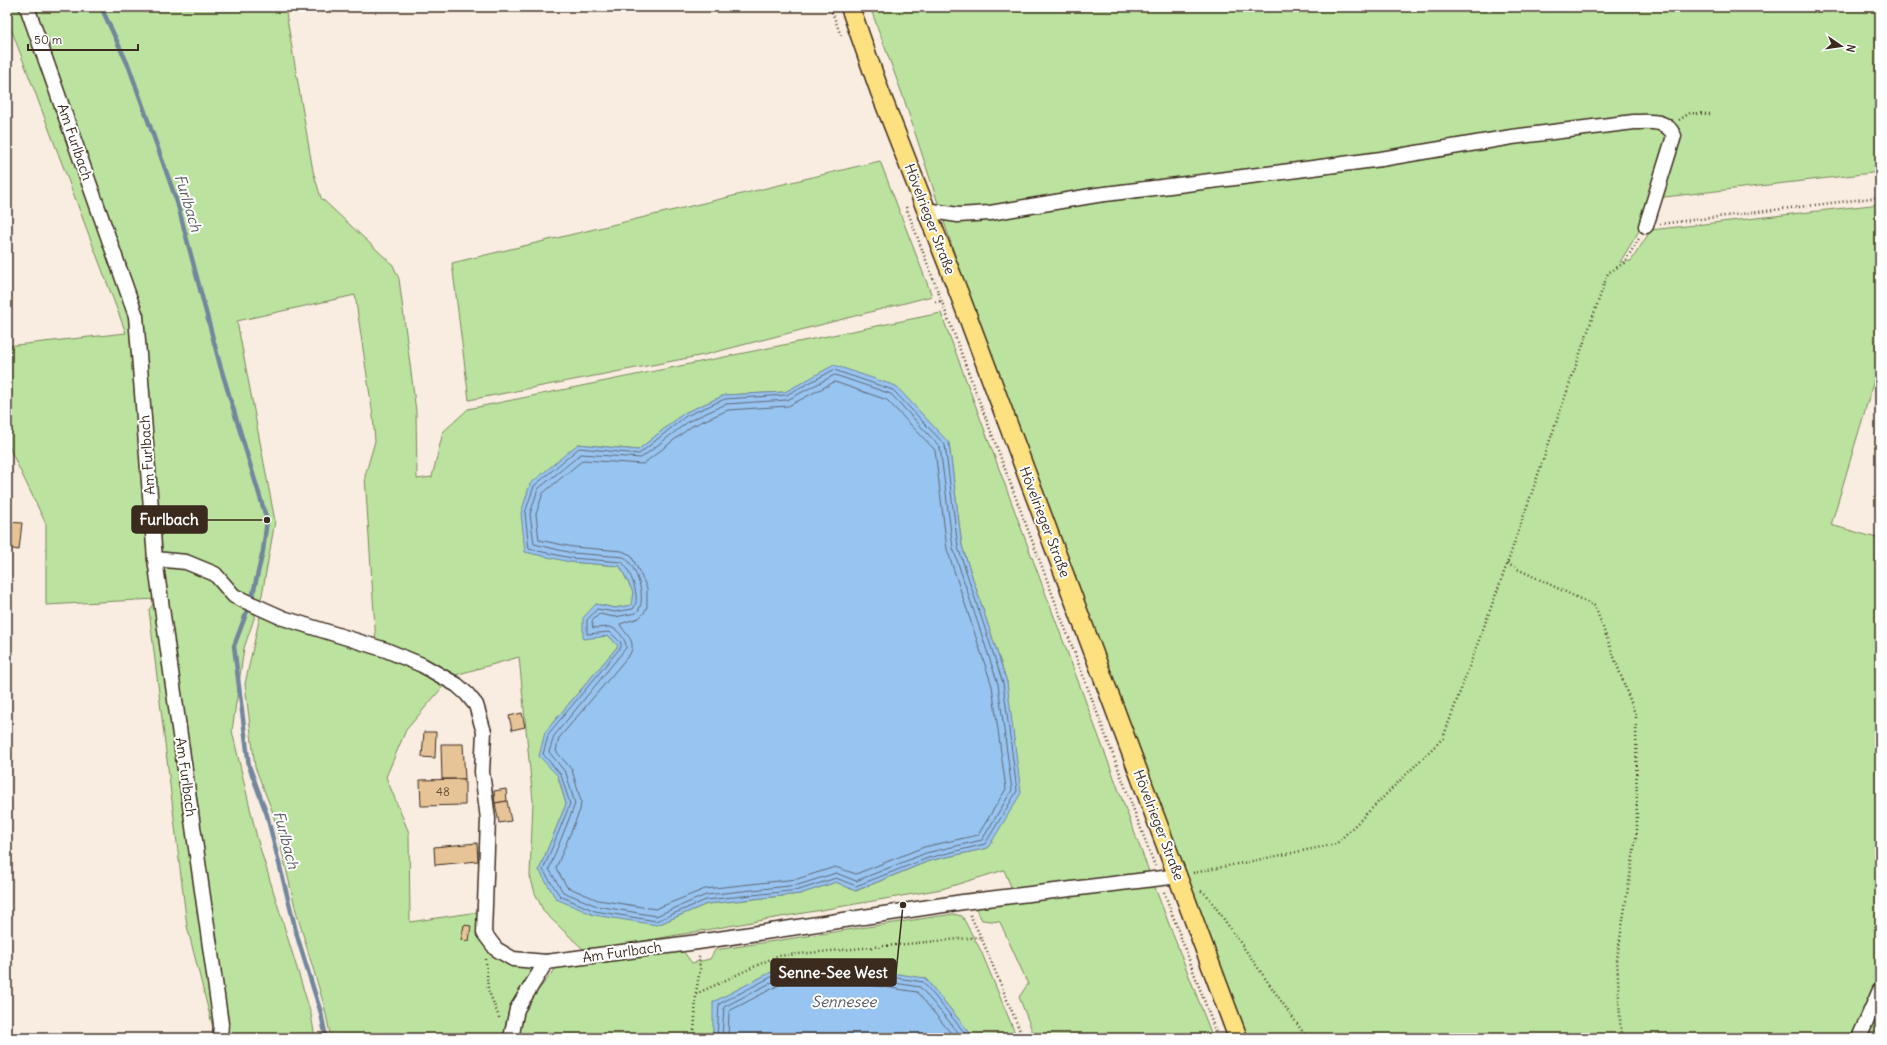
<svg xmlns="http://www.w3.org/2000/svg" width="1887" height="1045" font-family="Delius,sans-serif">
  <style>
    .green { fill: #bbe39f; stroke: #7b865e; fill-rule: evenodd }
    .water { fill: #97c4f1; stroke: #72869d }
    .lines { fill: none; stroke-linecap: round; stroke-linejoin: round }
    .shore { stroke: #606872; stroke-width: 1 }
    .stream { stroke: #72869d; stroke-width: 4.5 }
    .building { fill: #e6c497; stroke: #3b2a1e }
    .minor-casing { stroke: #3b2a1e; stroke-width: 17 }
    .major-casing { stroke: #3b2a1e; stroke-width: 21 }
    .path { stroke: #3b2a1e; stroke-width: 2.5; stroke-dasharray: 1 3; stroke-linecap: butt }
    .minor { stroke: #fff; stroke-width: 14 }
    .major { stroke: #fde080; stroke-width: 18 }
    .labels { text-anchor: middle; stroke-width: 4; stroke-linejoin: round; paint-order: stroke }
    .number-label { font-size: 12px; fill: #66503c }
    .street-label { font-size: 14px; fill: #3b2a1e; stroke: #fff }
    .water-label { font-size: 15px; font-style: italic; fill: #57585d; stroke: #fff }
    .leader { fill: none; stroke: #3b2a1e; stroke-width: 1.5 }
    .callout-dot { fill: #3b2a1e; stroke: #fff; stroke-width: 1.5 }
    .callout { fill: #3b2a1e; stroke: #3b2a1e; stroke-width: 1.5 }
    .callout-label { font-size: 15px; text-anchor: middle; font-weight: bold; fill: #fff }
  </style>
  <rect width="100%" height="100%" fill="#f8ede0"/>
  <filter id="ink" filterUnits="userSpaceOnUse"><feTurbulence type="fractalNoise" baseFrequency=".025" numOctaves="2"/><feDisplacementMap in="SourceGraphic" scale="8" xChannelSelector="R" yChannelSelector="G"/><feConvolveMatrix kernelMatrix="1 2 1 2 8 2 1 2 1" color-interpolation-filters="sRGB"/></filter>
  <g filter="url(#ink)">
    <g class="green">
      <path d="M 7,7 L 285,7 L 313,171 L 321,198 L 393,265 L 399,279 L 416,411 L 417,479 L 432,477 L 443,432 L 468,409 L 941,313 L 1157,893 L 1213,1038 L 1035,1038 L 1019,997 L 1028,984 L 1000,922 L 982,920 L 974,905 L 1012,889 L 1004,870 L 942,889 L 585,951 L 544,912 L 535,893 L 530,876 L 533,801 L 519,657 L 452,676 L 406,730 L 386,777 L 409,833 L 410,922 L 484,911 L 483,933 L 535,968 L 509,1038 L 331,1038 L 324,1005 L 296,911 L 273,813 L 255,767 L 245,684 L 260,616 L 379,653 L 376,643 L 365,476 L 375,441 L 373,416 L 355,295 L 237,321 L 275,521 L 262,595 L 244,648 L 232,731 L 257,838 L 311,1014 L 315,1038 L 213,1038 L 214,1032 L 187,926 L 149,610 L 156,599 L 46,605 L 46,524 L 7,443 L 7,346 L 126,333 L 7,18 ZM 834,366 L 949,443 L 962,546 L 1007,682 L 988,848 L 929,861 L 856,891 L 836,882 L 800,894 L 707,904 L 657,925 L 539,870 L 566,804 L 545,732 L 618,646 L 609,636 L 596,604 L 615,608 L 632,605 L 633,592 L 620,566 L 570,562 L 578,444 L 638,450 L 684,413 L 725,395 L 785,392 Z"/>
      <polygon points="870,7 1880,7 1880,172 1656,198 1653,208 1620,262 1631,261 1651,230 1880,204 1880,360 1831,525 1880,539 1880,1038 1247,1038 967,292 904,99"/>
      <polygon points="880,161 932,296 704,355 469,400 452,263"/>
      <polygon points="953,914 962,916 981,951 1017,1038 974,1038 925,978 781,967 714,1002 713,1038 515,1038 522,1010 557,967 683,951 692,963 710,959 715,950"/>
    </g>
    <g class="water">
      <polygon points="834,365 896,386 949,443 962,546 1007,682 1021,793 988,848 929,861 855,891 836,882 800,894 707,904 657,925 594,915 556,899 539,870 566,804 558,776 539,756 545,732 618,646 609,636 583,639 583,618 596,604 615,608 631,605 633,592 620,566 570,562 525,552 521,513 530,484 578,444 638,450 684,413 725,395 785,392"/>
      <polygon points="845,966 925,978 974,1038 713,1038 713,1002 781,967"/>
    </g>
    <g class="lines">
      <g class="shore">
        <path d="M 834,370 L 893,390 L 945,445 L 958,547 L 1003,683 L 1017,791 L 985,844 L 928,858 L 856,886 L 836,878 L 799,890 L 706,900 L 656,921 L 595,911 L 560,896 L 543,870 L 570,804 L 561,775 L 543,754 L 549,733 L 621,647 L 621,643 L 610,632 L 587,634 L 587,620 L 597,609 L 615,612 L 633,609 C 642,599 630,570 622,562 L 571,558 L 529,549 L 525,513 L 534,486 L 579,448 L 639,454 L 686,416 L 725,399 L 786,395 Z"/>
        <path d="M 835,375 L 891,394 L 940,447 L 953,548 L 998,684 L 1012,790 L 982,840 L 926,853 L 856,881 L 836,873 L 798,885 L 706,895 L 656,916 L 597,906 L 563,892 L 549,869 L 575,804 L 566,773 L 549,752 L 554,736 L 626,648 C 627,641 618,628 609,627 C 604,627 598,628 593,628 L 592,621 L 599,614 L 615,617 L 636,613 C 649,602 636,565 624,557 L 572,553 L 534,544 L 530,514 L 538,489 L 581,454 L 641,458 L 689,421 L 726,404 L 787,400 Z"/>
        <path d="M 835,382 L 887,400 L 935,450 L 947,549 L 992,686 L 1006,789 L 978,835 L 924,847 L 856,874 L 835,867 L 797,879 L 705,889 L 655,909 L 598,900 L 567,887 L 556,868 L 580,810 L 581,801 L 572,770 L 556,751 L 559,738 L 630,654 C 637,640 625,635 620,624 L 639,618 L 644,613 L 647,607 L 647,588 L 631,555 L 622,551 L 573,547 L 539,540 L 536,514 L 543,493 L 583,460 L 643,464 L 692,426 L 728,410 L 788,406 Z"/>
        <polyline points="717,1038 719,1004 783,971 845,970 923,982 969,1038"/>
        <polyline points="722,1038 724,1007 784,976 844,975 920,987 963,1038"/>
        <polyline points="728,1038 729,1011 785,982 844,981 917,992 955,1038"/>
      </g>
      <polyline class="stream" points="101,7 129,67 177,202 220,365 267,520 263,551 252,598 234,646 242,711 249,766 267,815 298,939 321,1013 326,1038"/>
    </g>
    <g class="building">
      <polygon points="7,522 22,523 19,550 7,548"/>
      <polygon points="522,713 525,727 512,730 509,716"/>
      <polygon points="424,732 436,732 435,758 422,757"/>
      <polygon points="441,744 463,744 465,779 442,779"/>
      <polygon points="465,779 465,805 421,806 420,780"/>
      <polygon points="506,789 507,801 495,803 494,791"/>
      <polygon points="507,801 511,821 499,823 495,803"/>
      <polygon points="477,843 478,861 435,865 434,847"/>
      <polygon points="464,925 471,926 469,941 461,940"/>
    </g>
    <g class="lines">
      <g class="minor-casing">
        <g id="minor">
          <polyline points="27,7 136,316 155,559 221,1024 220,1038"/>
          <path d="M 926,210 L 958,215 L 990,213 L 1097,195 L 1275,173 L 1381,159 L 1512,137 L 1634,122 C 1650,122 1667,119 1674,136 L 1646,226"/>
          <polyline points="155,559 186,562 215,574 234,596 283,618 386,650 422,665 457,685 467,694 476,705 484,732 482,772 488,819 484,933 496,949 513,959 546,962 698,942 963,902 1179,876"/>
          <polyline points="511,1038 517,1009 546,962"/>
          <polyline points="1859,1038 1880,990"/>
        </g>
      </g>
      <g class="major-casing">
        <polyline id="major" points="850,7 880,92 960,296 1238,1038"/>
      </g>
      <g class="path">
        <polyline points="832,12 841,36"/>
        <polyline points="1679,120 1690,113 1710,114"/>
        <polyline points="906,207 1155,866"/>
        <polyline points="1660,224 1880,197"/>
        <polyline points="935,302 942,301"/>
        <polyline points="1507,564 1595,606 1636,716 1637,831 1617,958 1621,1038"/>
        <polyline points="1193,873 1336,844 1443,738 1507,564 1608,273 1624,263 1640,237"/>
        <polyline points="1201,891 1207,895 1307,1038"/>
        <polyline points="1164,892 1218,1038"/>
        <polyline points="970,915 981,937 1023,1038"/>
        <polyline points="486,959 488,989 500,1020"/>
        <polyline points="696,993 700,969 699,955"/>
        <polyline points="694,1038 696,994 777,956 981,937"/>
      </g>
      <use href="#minor" class="minor"/>
      <use href="#major" class="major"/>
    </g>
  </g>
  <g class="labels">
    <g class="number-label">
      <text x="443" y="796">48</text>
    </g>
    <g class="street-label">
      <text transform="translate(75 142) rotate(71)" y="5">Am Furlbach</text>
      <text transform="translate(930 219) rotate(69)" y="5">Hövelrieger Straße</text>
      <text transform="translate(147 455) rotate(-94)" y="5">Am Furlbach</text>
      <text transform="translate(1045 522) rotate(69)" y="5">Hövelrieger Straße</text>
      <text transform="translate(186 777) rotate(82)" y="5">Am Furlbach</text>
      <text transform="translate(1159 825) rotate(69)" y="5">Hövelrieger Straße</text>
      <text transform="translate(622 952) rotate(-8)" y="5">Am Furlbach</text>
    </g>
    <g class="water-label">
      <text transform="translate(188 203) rotate(73)" y="5">Furlbach</text>
      <text transform="translate(286 840) rotate(75)" y="5">Furlbach</text>
      <text x="844" y="1007">Sennesee</text>
    </g>
  </g>
  <path class="leader" d="M267 520L207 520M903 905L896 973"/>
  <g class="callout-dot">
    <circle cx="267" cy="520" r="4"/>
    <circle cx="903" cy="905" r="4"/>
  </g>
  <g class="callout">
    <rect x="132" y="506" width="75" height="27" rx="4"/>
    <rect x="771" y="959" width="125" height="27" rx="4"/>
  </g>
  <g class="callout-label">
    <text x="169" y="525">Furlbach</text>
    <text x="833" y="978">Senne-See West</text>
  </g>
  <rect width="1887" height="1045" fill="none" stroke="#fff" stroke-width="24"/>
  <rect x="12" y="12" width="1863" height="1021" fill="none" stroke="#3b2a1e" stroke-width="1.5" filter="url(#ink)"/>
  <g transform="translate(1841 46) rotate(103)" stroke="#ffffff" stroke-width="3" paint-order="stroke">
  <path d="M0-3L7 15L0 10L-7 15Z" fill="#3b2a1e"/>
  <text y="-6" font-size="11" font-weight="bold" text-anchor="middle" fill="#3b2a1e">N</text>
  </g>
  <path d="M28 44v6h110v-6" fill="none" stroke="#3b2a1e" stroke-width="2"/>
  <text x="34" y="44" font-size="12" fill="#3b2a1e" stroke="#ffffff" stroke-width="3" paint-order="stroke">50 m</text>
</svg>
